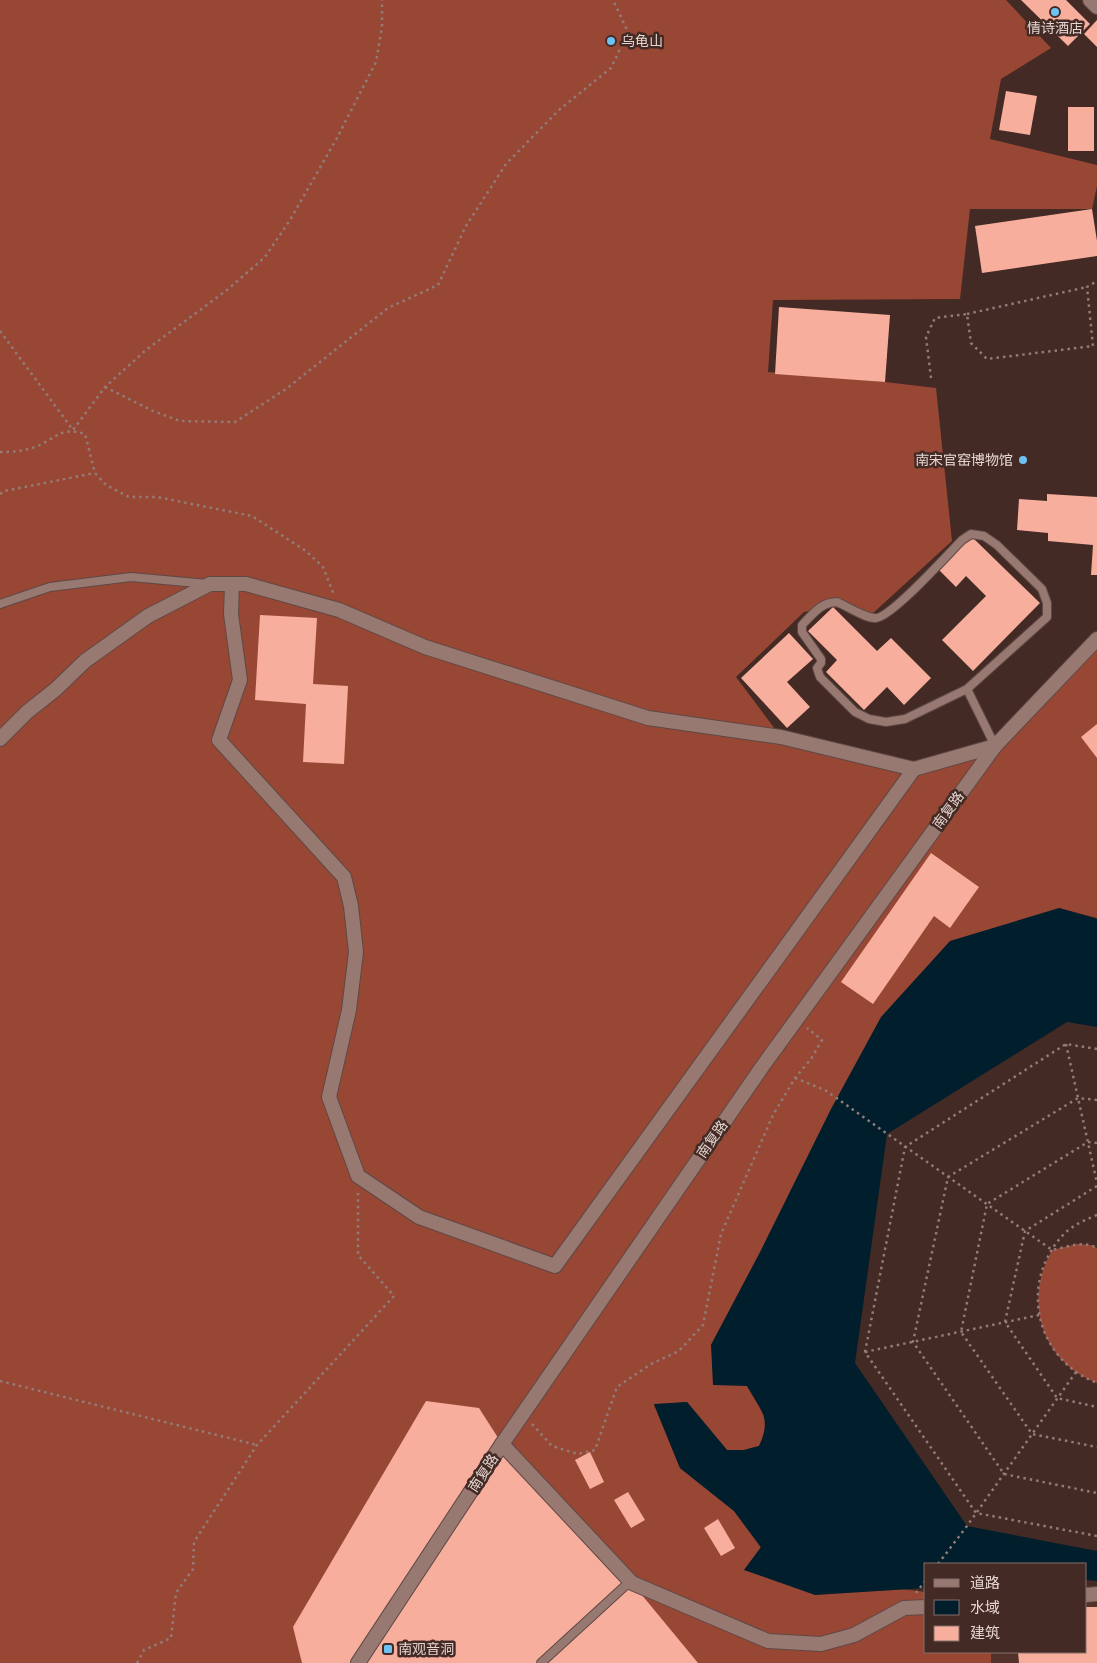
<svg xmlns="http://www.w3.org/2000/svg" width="1097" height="1663" font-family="Literata,'Noto Sans SC',serif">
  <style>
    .built { fill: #52322a }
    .forest { fill: #994735 }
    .water { fill: #001e2c }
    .building { fill: #f8ae9d }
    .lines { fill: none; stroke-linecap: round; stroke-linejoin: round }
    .service-casing { stroke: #5e4844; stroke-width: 10 }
    .minor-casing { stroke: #5e4844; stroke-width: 16 }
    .tertiary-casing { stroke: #5e4844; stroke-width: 16 }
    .path { stroke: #917c77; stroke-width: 2.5; stroke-dasharray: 2.5 4; stroke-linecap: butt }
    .service { stroke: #977972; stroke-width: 8 }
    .minor { stroke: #977972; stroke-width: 14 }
    .tertiary { stroke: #977972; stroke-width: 14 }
    .poi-dot { fill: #6cc3f2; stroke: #432a24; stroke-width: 2 }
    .labels { text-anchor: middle; stroke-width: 5; stroke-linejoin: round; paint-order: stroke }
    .poi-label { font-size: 14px; fill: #e5d4d0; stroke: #432a24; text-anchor: start }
    .street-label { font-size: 14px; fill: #e5d4d0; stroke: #432a24 }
  </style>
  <rect width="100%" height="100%" fill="#432a24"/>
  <polygon class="built" points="1097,1594 1097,1663 991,1663 991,1652 1086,1652 1086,1595"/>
  <g class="forest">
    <polygon points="0,0 1006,0 1051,48 1001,79 990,139 1097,165 1097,186 1092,209 970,209 960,299 773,300 768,372 885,382 936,388 952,541 872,614 833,607 804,612 736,677 781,737 914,769 995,746 1097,639 1097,918 1059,908 757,1258 711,1345 747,1386 766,1419 765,1434 759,1446 744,1450 727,1450 687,1402 654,1405 680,1468 734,1511 761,1548 744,1570 926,1592 926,1652 991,1652 991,1663 0,1663"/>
    <path d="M 1077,1244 L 1091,1245 L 1097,1248 L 1097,1383 C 1041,1362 1023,1301 1052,1250 Z"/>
  </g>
  <path class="water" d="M 1059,908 L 1097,919 L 1097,1027 L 1067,1022 L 887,1134 L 855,1363 L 967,1526 L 1097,1551 L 1097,1581 L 1086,1580 L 1086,1564 L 926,1564 L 926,1588 L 815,1595 L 744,1570 L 761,1547 L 734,1511 L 680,1468 L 654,1404 L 687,1402 L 727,1450 L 744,1450 L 759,1446 C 772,1418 761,1410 747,1386 L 713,1385 L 711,1345 L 757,1258 L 831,1109 L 881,1017 L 950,941 Z"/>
  <g class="building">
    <polygon points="1021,0 1066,0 1090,24 1068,46"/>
    <polygon points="1097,20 1097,47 1084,34"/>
    <polygon points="1006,91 1037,96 1030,135 999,130"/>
    <rect x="1068" y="107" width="26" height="44"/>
    <polygon points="1092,209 1097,241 1097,256 982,273 975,226"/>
    <polygon points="779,307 890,315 885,382 775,374"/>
    <polygon points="1047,494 1097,497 1097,575 1091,575 1093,545 1048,541 1048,533 1017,530 1019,499 1047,501"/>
    <polygon points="971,536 1040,603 973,671 942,640 986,596 966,576 956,587 939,570"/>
    <polygon points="833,607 877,651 891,638 931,678 904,705 887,687 864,710 826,672 837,660 808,631"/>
    <polygon points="260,615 317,618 313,684 348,686 344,764 303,762 306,704 255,700"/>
    <polygon points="789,633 813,659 787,682 810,707 787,728 741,678"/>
    <polygon points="1097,724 1097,758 1081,737"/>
    <polygon points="931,853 979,887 950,928 934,916 873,1004 841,982"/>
    <polygon points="426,1401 479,1408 502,1444 632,1583 698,1663 302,1663 293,1627"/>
    <polygon points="590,1452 604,1482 590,1489 575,1460"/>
    <polygon points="628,1492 645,1520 631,1528 614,1500"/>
    <polygon points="718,1519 735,1548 721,1556 704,1528"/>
    <polygon points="1086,1607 1097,1607 1097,1663 1019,1663 1018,1652 1086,1652"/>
  </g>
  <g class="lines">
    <g class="service-casing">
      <g id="service">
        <path d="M 971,534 L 984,536 L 997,545 L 1042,589 L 1047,603 L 1047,617 L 967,689 L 905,719 L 886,722 L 869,719 L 855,712 L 820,677 L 817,668 L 821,663 L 821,659 L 802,632 L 802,625 C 812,615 821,602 837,602 C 846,606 867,619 876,618 C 892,617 948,554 962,540 Z"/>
        <polyline points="0,604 50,587 131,577 208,584"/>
        <polyline points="967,689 995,746"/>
        <polyline points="541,1663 625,1586 632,1583"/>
      </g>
    </g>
    <g class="minor-casing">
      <g id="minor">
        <polyline points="232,584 231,614 240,680 219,740 344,877 351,906 356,952 349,1010 329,1097 358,1176 419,1217 555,1266 914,769"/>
        <polyline points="0,739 27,712 56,689 85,661 148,616 210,584 246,584 339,610 425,647 648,718 781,737 914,769 995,746"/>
        <polyline points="502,1444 632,1583 768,1641 821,1644 854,1635 904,1608 926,1607"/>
        <polyline points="1086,1595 1097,1594"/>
      </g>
    </g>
    <g class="tertiary-casing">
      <g id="tertiary">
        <polyline points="1090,0 1097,7"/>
        <polyline points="358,1663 502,1444 762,1067 995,746 1097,639"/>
      </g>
    </g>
    <g class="path">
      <polyline points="967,314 1087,287"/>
      <polyline points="0,331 73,430 105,387 146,350 227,290 265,257 290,220 337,138 376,62 382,27 382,0"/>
      <polyline points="931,378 926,337 935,318 967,314 971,343 987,359 1093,346 1087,287 1097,281"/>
      <polyline points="105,387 153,411 180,421 235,422 286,389 388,308 438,285 466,226 506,164 559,110 611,68 628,32 613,0"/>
      <path d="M 0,452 C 13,452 23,451 35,447 C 56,439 60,426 85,434 L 95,473 L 106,485 L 129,497 L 157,497 L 252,516 L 306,551 L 323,567 L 334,595"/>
      <polyline points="0,494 4,491 95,473"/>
      <polyline points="1066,1044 1097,1183"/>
      <polyline points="1097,1049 1066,1044 905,1147 865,1352 976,1513 1097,1536"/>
      <path d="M 795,1078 L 825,1090 L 1052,1250 C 1067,1247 1083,1240 1097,1248"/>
      <polyline points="1097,1100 1078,1098 948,1177 913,1342 1004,1474 1097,1493"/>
      <polyline points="1097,1143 1088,1142 987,1204 961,1332 1032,1434 1097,1447"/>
      <polyline points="1097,1186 1025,1231 1005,1322 1057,1398 1097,1407"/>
      <path d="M 1097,1215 C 1085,1220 1073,1225 1064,1234 C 1018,1282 1035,1359 1097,1383"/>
      <polyline points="865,1352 1039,1315"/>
      <polyline points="0,1381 257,1445"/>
      <polyline points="532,1424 552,1446 578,1454 595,1450 617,1387 651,1364 679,1351 703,1325 721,1234 773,1115 795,1078 811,1059 822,1040 807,1028"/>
      <polyline points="938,1564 967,1526 1076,1372"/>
      <polyline points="916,1593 926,1580"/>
      <polyline points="137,1663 144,1650 171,1638 176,1593 193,1569 194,1542 257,1445 394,1296 358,1255 358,1193"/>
    </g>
    <use href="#service" class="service"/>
    <use href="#minor" class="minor"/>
    <use href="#tertiary" class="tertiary"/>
  </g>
  <g class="poi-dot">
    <circle cx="1055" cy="12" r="5"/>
    <circle cx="611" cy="41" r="5"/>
    <circle cx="1023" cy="460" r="5"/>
    <rect x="383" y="1644" width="10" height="10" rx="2.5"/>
  </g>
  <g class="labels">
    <g class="poi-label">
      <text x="1055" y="33" text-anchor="middle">情诗酒店</text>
      <text x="621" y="46">乌龟山</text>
      <text x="1013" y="465" text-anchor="end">南宋官窑博物馆</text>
      <text x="398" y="1654">南观音洞</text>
    </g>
    <g class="street-label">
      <text transform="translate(948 810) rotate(-54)" y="5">南复路</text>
      <text transform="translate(712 1139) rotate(-55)" y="5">南复路</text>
      <text transform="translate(483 1473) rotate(-57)" y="5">南复路</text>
    </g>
  </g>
  <rect x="924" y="1563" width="162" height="90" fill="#432a24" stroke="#846e69"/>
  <rect x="934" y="1579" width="25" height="8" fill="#977972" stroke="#846e69"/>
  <text x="970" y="1588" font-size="15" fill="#e5d4d0">道路</text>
  <rect x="934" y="1600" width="25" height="15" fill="#001e2c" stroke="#846e69"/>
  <text x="970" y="1613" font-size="15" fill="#e5d4d0">水域</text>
  <rect x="934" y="1626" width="25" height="15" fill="#f8ae9d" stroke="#846e69"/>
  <text x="970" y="1638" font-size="15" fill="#e5d4d0">建筑</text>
</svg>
